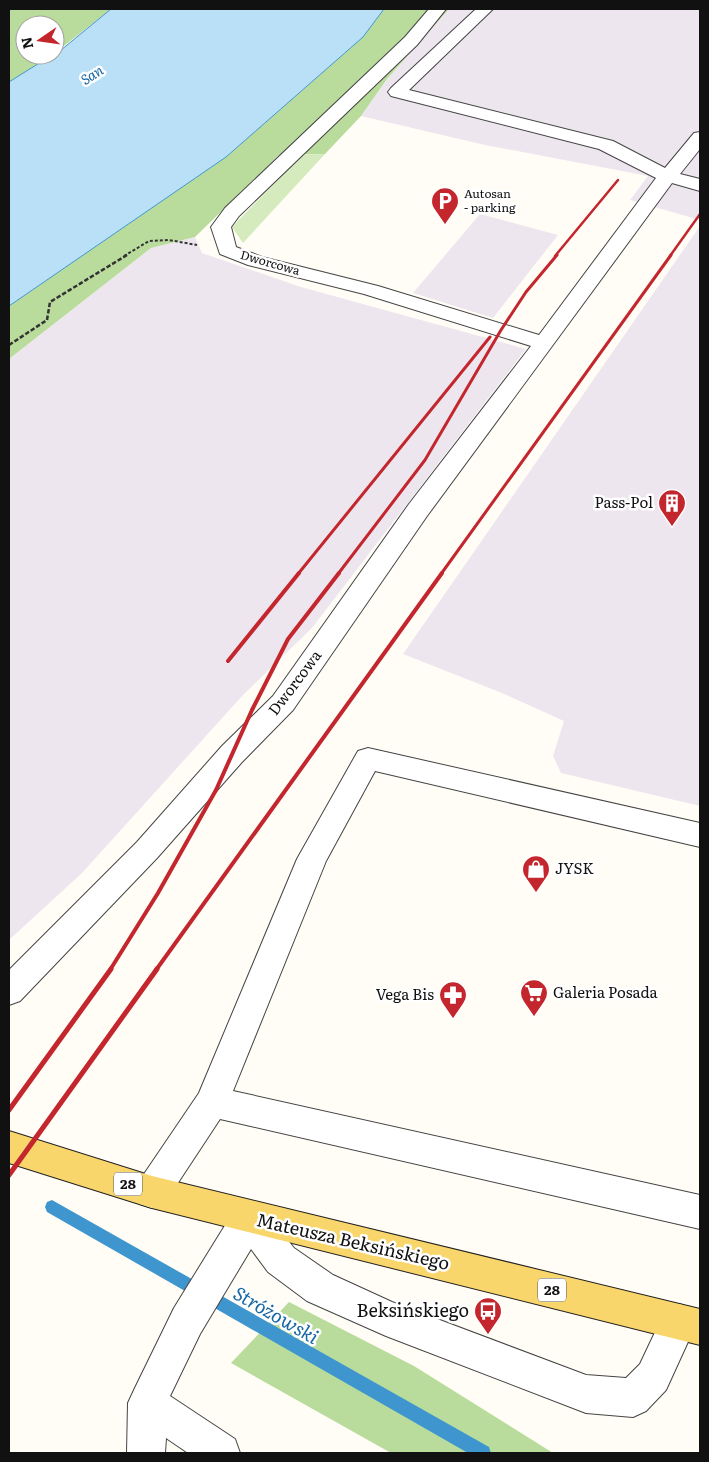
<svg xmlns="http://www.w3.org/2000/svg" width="709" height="1462" font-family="Literata,serif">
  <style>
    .industrial { fill: #eee6ef }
    .green { fill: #d5ebbd }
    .forest { fill: #b9dc9c }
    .water { fill: #b9e0f7; stroke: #3f96cf }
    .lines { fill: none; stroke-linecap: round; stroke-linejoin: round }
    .stream { fill: #3f96cf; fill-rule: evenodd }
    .minor-casing { stroke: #444; stroke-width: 2 }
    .major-casing { stroke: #222; stroke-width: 2 }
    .path-far1 { stroke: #333; stroke-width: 2; stroke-dasharray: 3 2; stroke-linecap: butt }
    .path { stroke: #333; stroke-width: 2.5; stroke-dasharray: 4.5 2; stroke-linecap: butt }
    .minor { fill: #fff; fill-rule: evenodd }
    .major { fill: #f9d66b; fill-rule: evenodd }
    .rail-far3 { stroke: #c4262e; stroke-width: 2.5 }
    .rail-far2 { stroke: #c4262e; stroke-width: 3 }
    .rail-far1 { stroke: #c4262e; stroke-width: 4 }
    .rail { stroke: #c4262e; stroke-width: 5 }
    .labels { text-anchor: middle; stroke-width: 5; stroke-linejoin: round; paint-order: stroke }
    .far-poi-label { font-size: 12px; fill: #111; stroke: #fff; text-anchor: start }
    .far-street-label { font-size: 12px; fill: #111; stroke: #fff }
    .far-water-label { font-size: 14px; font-style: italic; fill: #1768a6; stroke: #fff }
    .shield { fill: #fff; stroke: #585858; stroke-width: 1 }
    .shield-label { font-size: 14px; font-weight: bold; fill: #111 }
    .poi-label { font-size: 15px; fill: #111; stroke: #fff; text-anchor: end }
    .street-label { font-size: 15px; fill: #111; stroke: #fff }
    .near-street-label { font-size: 18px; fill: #111; stroke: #fff }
    .near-poi-label { font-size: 18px; fill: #111; stroke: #fff; text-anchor: end }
    .near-water-label { font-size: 19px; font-style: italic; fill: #1768a6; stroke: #fff }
  </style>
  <rect width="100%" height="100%" fill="#fffdf5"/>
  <g class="industrial">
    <polygon points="449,9 700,9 700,220 630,200 648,176 485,145 361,116 387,79"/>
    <polygon points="480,214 558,235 493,318 413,293"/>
    <polygon points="700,226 700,806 561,773 553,756 564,721 502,693 403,654"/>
    <polygon points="195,237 202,253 301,287 526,349 312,628 243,695 82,873 9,940 9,359 151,248"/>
  </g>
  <polygon class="green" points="325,154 243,243 232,227 302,155"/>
  <g class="forest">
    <polygon points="9,9 111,9 55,53 55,25 25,25 25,55 52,55 9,82"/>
    <polygon points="384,9 449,9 387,79 361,116 325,154 279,155 195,237 151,248 9,359 9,306 226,157 363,37"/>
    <polygon points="289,1302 414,1366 553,1453 391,1453 231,1363"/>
  </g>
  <polygon class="water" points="111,9 384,9 363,37 226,157 9,306 9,82 52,55 55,55"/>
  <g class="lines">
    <polygon class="stream" points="52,1200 489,1447 491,1453 468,1453 47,1212 45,1207 47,1202"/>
    <g class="minor-casing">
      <g id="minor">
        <polygon points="429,9 446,9 417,45 239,216 231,227 236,247 262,257 378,286 539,335 656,178 599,149 391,96 388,92 391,88 476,9 493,9 409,90 613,141 665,168 694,133 700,132 700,149 680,174 700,179 700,191 672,183 427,516 293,710 242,762 157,858 20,1001 9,1005 9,970 137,842 222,746 273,696 409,504 531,346 364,294 248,265 220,254 211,227 225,208 405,37"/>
        <polygon points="368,748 700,823 700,847 375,771 326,861 233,1091 700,1195 700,1229 220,1119 164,1204 152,1208 140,1204 135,1192 140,1180 199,1093 297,859 358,751"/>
        <polygon points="249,1201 261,1206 294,1248 333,1275 392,1302 586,1375 626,1378 640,1364 666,1309 679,1304 692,1309 697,1322 666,1390 646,1411 633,1417 586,1413 386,1336 307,1301 268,1272 251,1249 200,1334 170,1396 235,1439 240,1453 188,1453 166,1438 165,1453 127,1453 128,1403 134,1390 174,1308 237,1206"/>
      </g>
    </g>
    <g class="major-casing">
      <polygon id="major" points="9,1131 152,1176 700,1309 700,1345 152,1208 9,1163"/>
    </g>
    <polyline class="path-far1" points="124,256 149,241 169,240 197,245"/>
    <polyline class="path" points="9,345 47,320 50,302 127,255"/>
    <use href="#minor" class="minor"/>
    <use href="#major" class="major"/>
    <g class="rail-far3">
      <polyline points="555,256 618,180"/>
      <polyline points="670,256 700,214"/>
    </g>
    <g class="rail-far2">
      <polyline points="298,574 490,337"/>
      <polyline points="338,574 425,460 501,330 526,292 557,255"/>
      <polyline points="441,574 671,255"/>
    </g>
    <g class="rail-far1">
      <polyline points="228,661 299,573"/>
      <polyline points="110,970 158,893 216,790 252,710 288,639 339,573"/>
      <polyline points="156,970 442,573"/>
    </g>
    <g class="rail">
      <polyline points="9,1110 111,969"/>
      <polyline points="9,1175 157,969"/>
    </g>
  </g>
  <defs>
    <g id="parking-pin" transform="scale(1.4375)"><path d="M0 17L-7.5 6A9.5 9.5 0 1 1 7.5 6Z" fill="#c4262e" stroke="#fff"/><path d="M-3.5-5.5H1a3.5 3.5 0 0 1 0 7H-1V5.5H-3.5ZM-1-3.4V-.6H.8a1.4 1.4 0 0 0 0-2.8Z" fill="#fff"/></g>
    <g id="building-pin" transform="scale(1.4375)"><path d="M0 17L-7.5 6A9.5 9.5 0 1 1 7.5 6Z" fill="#c4262e" stroke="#fff"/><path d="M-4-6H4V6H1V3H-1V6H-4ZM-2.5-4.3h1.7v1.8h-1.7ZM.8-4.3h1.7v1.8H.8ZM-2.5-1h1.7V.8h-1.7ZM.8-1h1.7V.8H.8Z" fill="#fff"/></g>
    <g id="shop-pin" transform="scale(1.4375)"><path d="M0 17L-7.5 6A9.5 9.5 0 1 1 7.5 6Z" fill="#c4262e" stroke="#fff"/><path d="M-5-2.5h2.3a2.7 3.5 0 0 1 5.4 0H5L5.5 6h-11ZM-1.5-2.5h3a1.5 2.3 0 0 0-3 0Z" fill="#fff"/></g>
    <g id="supermarket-pin" transform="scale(1.4375)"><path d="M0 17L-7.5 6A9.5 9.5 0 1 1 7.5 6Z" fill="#c4262e" stroke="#fff"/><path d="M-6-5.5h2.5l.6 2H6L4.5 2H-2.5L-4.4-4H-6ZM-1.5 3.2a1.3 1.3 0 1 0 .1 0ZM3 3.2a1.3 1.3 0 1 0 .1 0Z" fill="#fff"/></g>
    <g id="pharmacy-pin" transform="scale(1.4375)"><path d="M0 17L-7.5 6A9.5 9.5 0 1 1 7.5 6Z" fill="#c4262e" stroke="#fff"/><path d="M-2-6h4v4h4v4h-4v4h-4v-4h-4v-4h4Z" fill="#fff"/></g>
    <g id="bus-pin" transform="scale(1.4375)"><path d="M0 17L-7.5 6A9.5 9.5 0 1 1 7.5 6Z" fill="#c4262e" stroke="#fff"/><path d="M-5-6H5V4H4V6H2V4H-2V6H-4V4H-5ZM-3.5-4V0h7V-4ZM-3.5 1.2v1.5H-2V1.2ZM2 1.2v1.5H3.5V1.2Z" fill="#fff"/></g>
  </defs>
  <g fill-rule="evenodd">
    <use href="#parking-pin" x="445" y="201"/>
    <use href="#building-pin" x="672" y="503"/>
    <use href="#shop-pin" x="536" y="869"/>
    <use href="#supermarket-pin" x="534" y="993"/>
    <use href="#pharmacy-pin" x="453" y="995"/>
    <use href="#bus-pin" x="488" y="1311"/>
  </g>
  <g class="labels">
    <g class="far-poi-label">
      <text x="464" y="198">Autosan<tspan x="464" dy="14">- parking</tspan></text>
    </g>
    <g class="far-street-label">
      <text transform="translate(270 263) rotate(16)" y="4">Dworcowa</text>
    </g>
    <g class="far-water-label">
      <text transform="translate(92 75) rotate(-33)" y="5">San</text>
    </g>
    <g class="shield">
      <rect x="114" y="1172.5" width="28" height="23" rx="4"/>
      <rect x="538" y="1278.5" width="28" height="23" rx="4"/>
    </g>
    <g class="shield-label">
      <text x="128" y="1189">28</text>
      <text x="552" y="1295">28</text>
    </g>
    <g class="poi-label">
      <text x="653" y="508">Pass-Pol</text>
      <text x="555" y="874" text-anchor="start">JYSK</text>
      <text x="553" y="998" text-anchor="start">Galeria Posada</text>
      <text x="434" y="1000">Vega Bis</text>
    </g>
    <g class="street-label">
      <text transform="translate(295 683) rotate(-53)" y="5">Dworcowa</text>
    </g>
    <g class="near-street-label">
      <text transform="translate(353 1242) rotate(13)" y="6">Mateusza Beksińskiego</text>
    </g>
    <g class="near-poi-label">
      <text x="469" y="1317">Beksińskiego</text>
    </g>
    <g class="near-water-label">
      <text transform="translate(276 1315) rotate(30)" y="7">Stróżowski</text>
    </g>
  </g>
  <rect width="709" height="1462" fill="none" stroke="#111111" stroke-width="20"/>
  <g transform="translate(40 40) rotate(257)"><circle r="24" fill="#ffffff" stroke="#a0a0a0"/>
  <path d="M0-4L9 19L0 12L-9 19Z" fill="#c4262e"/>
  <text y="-8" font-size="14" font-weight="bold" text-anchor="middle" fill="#111111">N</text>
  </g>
</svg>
